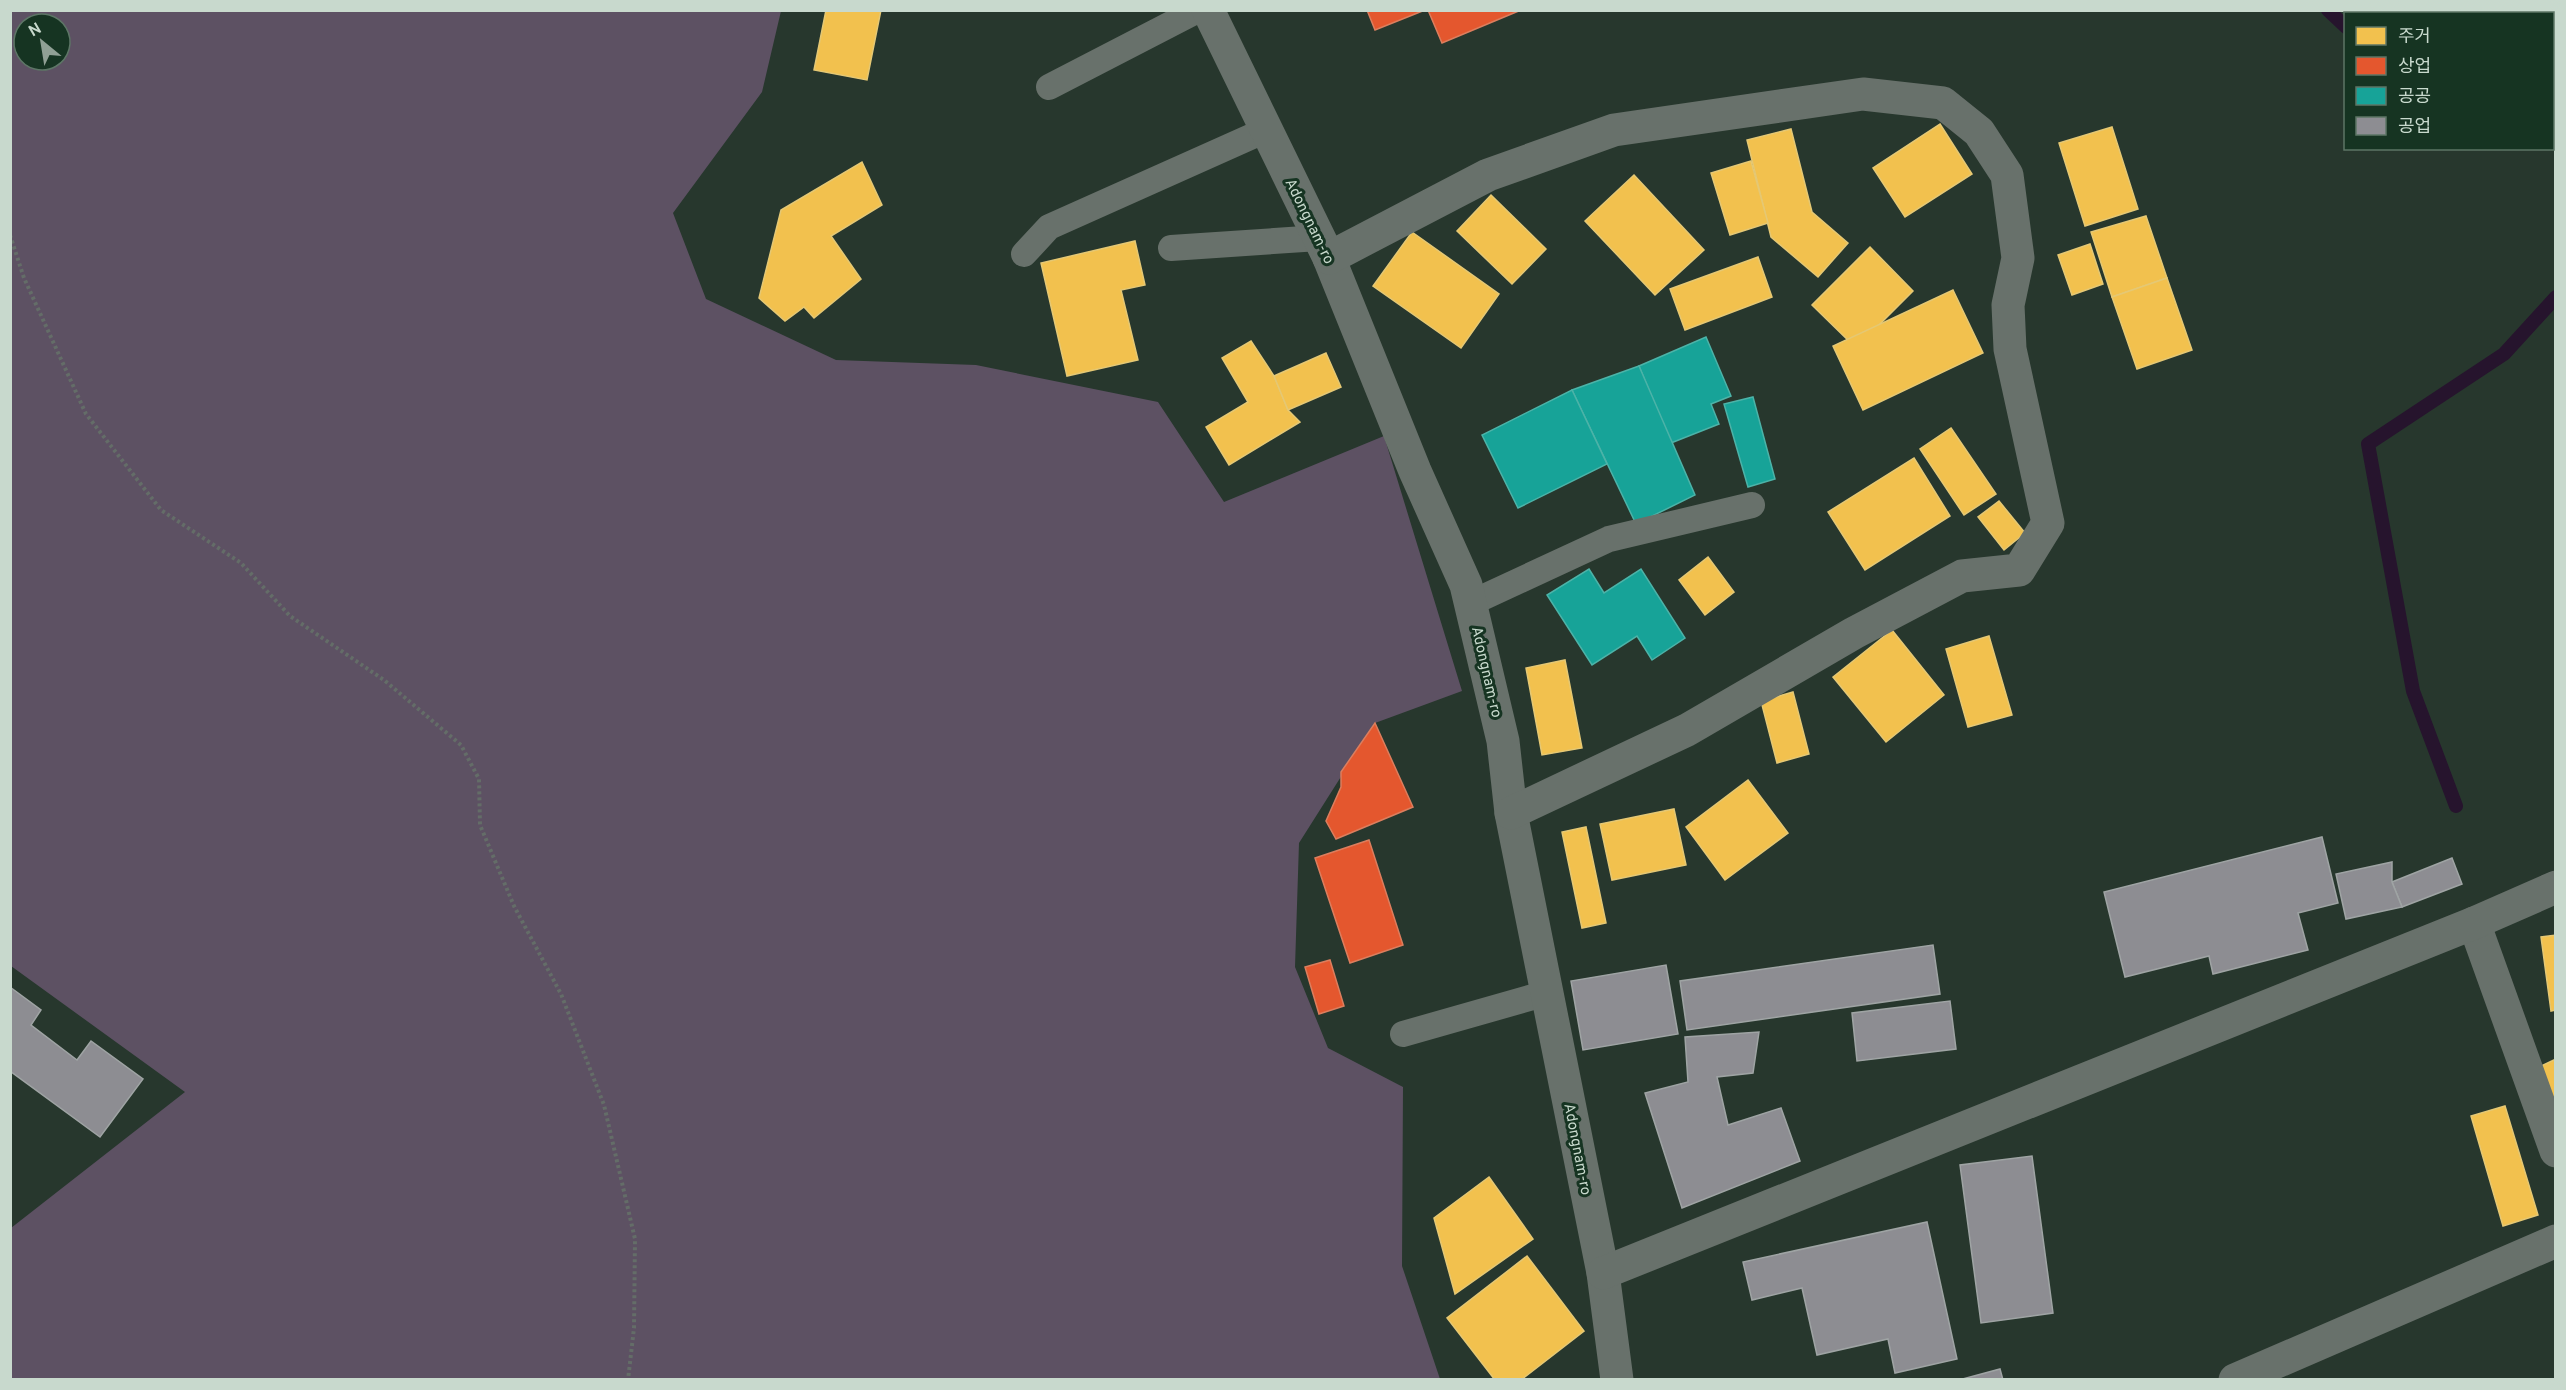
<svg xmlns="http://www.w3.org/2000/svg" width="2566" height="1390" font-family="Overpass,'Noto Sans KR',sans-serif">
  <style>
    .green { fill: #5d5163; fill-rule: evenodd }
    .homes { fill: #f2c14e; stroke: #e5c874; stroke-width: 1.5 }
    .shops { fill: #e4572e; stroke: #dc7e5e; stroke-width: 1.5 }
    .public { fill: #17a398; stroke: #4cb3a8; stroke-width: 1.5 }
    .industry { fill: #8d8d92; stroke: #9fa4a4; stroke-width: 1.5 }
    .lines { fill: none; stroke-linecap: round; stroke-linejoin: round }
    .stream { stroke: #26142d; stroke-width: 14 }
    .path { stroke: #646d68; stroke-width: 4; stroke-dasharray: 3 3; stroke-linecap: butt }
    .service { stroke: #68716b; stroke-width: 26 }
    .minor { stroke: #68716b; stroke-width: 33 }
    .labels { text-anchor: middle; stroke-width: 6; stroke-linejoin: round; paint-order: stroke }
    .street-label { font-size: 15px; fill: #c8d9cd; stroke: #163422 }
  </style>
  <rect width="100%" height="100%" fill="#27372d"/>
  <path class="green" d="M 11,11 L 781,11 L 762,92 L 673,213 L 706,299 L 836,360 L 976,365 L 1158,402 L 1224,502 L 1384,436 L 1462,691 L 1375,723 L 1299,843 L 1295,967 L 1328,1048 L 1403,1087 L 1402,1266 L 1440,1379 L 11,1379 L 11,1228 L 185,1092 L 11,966 ZM 24,24 L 60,24 L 60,60 L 24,60 Z"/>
  <g class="homes">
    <polygon points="826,10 881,10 867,80 814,70"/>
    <polygon points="1940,124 1972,174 1905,217 1873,168"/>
    <polygon points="2112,127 2138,209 2085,226 2059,143"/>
    <polygon points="1791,129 1812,212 1848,243 1818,277 1771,237 1747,140"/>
    <polygon points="1751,161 1768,223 1730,235 1711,173"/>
    <polygon points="862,162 882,205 831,236 861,279 814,318 804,307 785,321 759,298 781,210"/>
    <polygon points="1634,175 1704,250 1655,295 1585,221"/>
    <polygon points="1491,195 1546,249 1512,284 1457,231"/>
    <polygon points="2146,216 2167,278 2112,297 2091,232"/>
    <polygon points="1412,232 1499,294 1461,348 1373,286"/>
    <polygon points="1135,241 1145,285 1121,290 1138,360 1067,376 1041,263"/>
    <polygon points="2090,244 2103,284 2072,295 2058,255"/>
    <polygon points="1870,247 1913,291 1856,348 1812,305"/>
    <polygon points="1758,257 1772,297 1685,330 1670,289"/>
    <polygon points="2167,278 2192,350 2137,369 2112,297"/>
    <polygon points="1953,290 1983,353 1863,410 1833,346"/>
    <polygon points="1251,341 1274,376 1288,410 1300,422 1229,465 1206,427 1248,402 1222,358"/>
    <polygon points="1326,353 1341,387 1288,410 1274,376"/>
    <polygon points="1951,428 1996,494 1964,515 1920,449"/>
    <polygon points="1914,458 1950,516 1865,570 1828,512"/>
    <polygon points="1999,501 2025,533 2004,550 1978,517"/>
    <polygon points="1708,557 1734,592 1705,615 1679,580"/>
    <polygon points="1892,630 1944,695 1886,742 1833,677"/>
    <polygon points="1989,636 2012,715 1968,727 1946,649"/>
    <polygon points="1565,660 1582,748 1542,755 1526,668"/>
    <polygon points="1793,692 1809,754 1777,763 1761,701"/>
    <polygon points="1748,780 1788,833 1725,880 1686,827"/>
    <polygon points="1674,809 1686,865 1612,880 1600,824"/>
    <polygon points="1586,827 1606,923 1582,928 1562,832"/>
    <polygon points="2556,935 2556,1010 2551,1011 2541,937"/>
    <polygon points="2556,1059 2556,1105 2539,1067"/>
    <polygon points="2505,1106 2538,1215 2503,1226 2471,1116"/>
    <polygon points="1489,1177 1533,1239 1455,1294 1434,1218"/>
    <polygon points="1527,1256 1584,1331 1521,1380 1495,1380 1447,1318"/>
  </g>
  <g class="shops">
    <polygon points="1367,10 1425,10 1375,30"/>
    <polygon points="1428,10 1521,10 1442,43"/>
    <polygon points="1375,723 1413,807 1336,839 1326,821 1341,787 1341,772"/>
    <polygon points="1369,840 1403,945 1350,963 1315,858"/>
    <polygon points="1330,960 1344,1006 1319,1014 1305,967"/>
  </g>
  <g class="public">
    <polygon points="1706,337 1731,396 1711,404 1719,424 1671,443 1639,366"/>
    <polygon points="1639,366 1695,495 1636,524 1572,390"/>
    <polygon points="1572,390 1607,464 1518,508 1482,435"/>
    <polygon points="1753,397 1775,479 1748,487 1724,404"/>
    <polygon points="1589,569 1604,593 1641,569 1685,638 1652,660 1637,636 1592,665 1547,595"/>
  </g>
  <g class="industry">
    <polygon points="2322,837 2338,903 2298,913 2308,950 2213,974 2209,956 2125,977 2104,892"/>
    <polygon points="2452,858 2462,884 2402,907 2392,882"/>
    <polygon points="2392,862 2392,882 2402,907 2346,919 2336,874"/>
    <polygon points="1933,945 1940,994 1687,1030 1680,981"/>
    <polygon points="1666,965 1678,1034 1583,1050 1571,981"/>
    <polygon points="10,987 41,1010 31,1025 77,1060 91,1041 143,1079 100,1137 10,1071"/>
    <polygon points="1950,1001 1956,1049 1857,1061 1852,1013"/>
    <polygon points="1759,1032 1753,1073 1717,1077 1728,1125 1781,1108 1800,1161 1682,1208 1645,1093 1688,1082 1685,1037"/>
    <polygon points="2032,1156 2053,1313 1981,1323 1960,1165"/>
    <polygon points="1927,1222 1957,1359 1895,1373 1888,1339 1817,1355 1802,1288 1752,1300 1743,1262"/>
    <polygon points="2000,1369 2003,1380 1959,1380"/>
  </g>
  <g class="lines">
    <g class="stream">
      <polyline points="2328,10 2346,27"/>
      <polyline points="2361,14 2363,10"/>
      <polyline points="2552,123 2556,125"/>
      <polyline points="2456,806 2413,691 2368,444 2504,354 2556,297"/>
    </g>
    <polyline class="path" points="10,235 24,278 86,414 161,510 241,563 290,616 384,680 461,745 479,779 480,825 514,906 561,994 604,1105 635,1239 634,1328 628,1380"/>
    <g class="service">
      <polyline points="1049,87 1198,10"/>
      <polyline points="1171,248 1319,238"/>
      <polyline points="1024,254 1049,227 1266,130"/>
      <polyline points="1471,603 1609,539 1752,505"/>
      <polyline points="1403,1034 1547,993"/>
    </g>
    <g class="minor">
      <polyline points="1208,10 1329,258 1415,471 1466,585 1503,741 1511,813 1603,1273 1617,1380"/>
      <polyline points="1329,258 1488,175 1614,130 1863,94 1943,103 1979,132 2007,175 2018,258 2008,305 2010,349 2048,523 2019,570 1962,576 1854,633 1687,730 1511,813"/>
      <polyline points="2474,923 2556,1151"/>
      <polyline points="1603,1273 2474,923 2556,887"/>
      <polyline points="2235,1380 2556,1241"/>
    </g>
  </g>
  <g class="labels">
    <g class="street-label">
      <text transform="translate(1310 221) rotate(64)" y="5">Adongnam-ro</text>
      <text transform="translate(1487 672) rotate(77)" y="5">Adongnam-ro</text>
      <text transform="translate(1578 1149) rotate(79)" y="5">Adongnam-ro</text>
    </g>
  </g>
  <rect width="2566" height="1390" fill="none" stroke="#c8d9cd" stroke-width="24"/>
  <rect x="2344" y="12" width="210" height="138" fill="#163422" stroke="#5d7666" stroke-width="1.5"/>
  <rect x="2356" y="27" width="30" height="18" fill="#f2c14e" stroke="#5d7666" stroke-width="1.5"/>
  <text x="2398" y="42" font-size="18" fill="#c8d9cd">주거</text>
  <rect x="2356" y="57" width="30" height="18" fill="#e4572e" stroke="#5d7666" stroke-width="1.5"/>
  <text x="2398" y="72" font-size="18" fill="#c8d9cd">상업</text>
  <rect x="2356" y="87" width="30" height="18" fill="#17a398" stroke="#5d7666" stroke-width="1.5"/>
  <text x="2398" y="102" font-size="18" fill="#c8d9cd">공공</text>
  <rect x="2356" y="117" width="30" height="18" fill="#8d8d92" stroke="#5d7666" stroke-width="1.5"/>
  <text x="2398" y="132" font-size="18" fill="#c8d9cd">공업</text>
  <g transform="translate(42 42) rotate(330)"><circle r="28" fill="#163422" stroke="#5d7666" stroke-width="1.5"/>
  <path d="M0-4.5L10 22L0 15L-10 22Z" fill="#90a095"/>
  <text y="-9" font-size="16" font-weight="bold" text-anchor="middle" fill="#c8d9cd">N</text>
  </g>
</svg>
